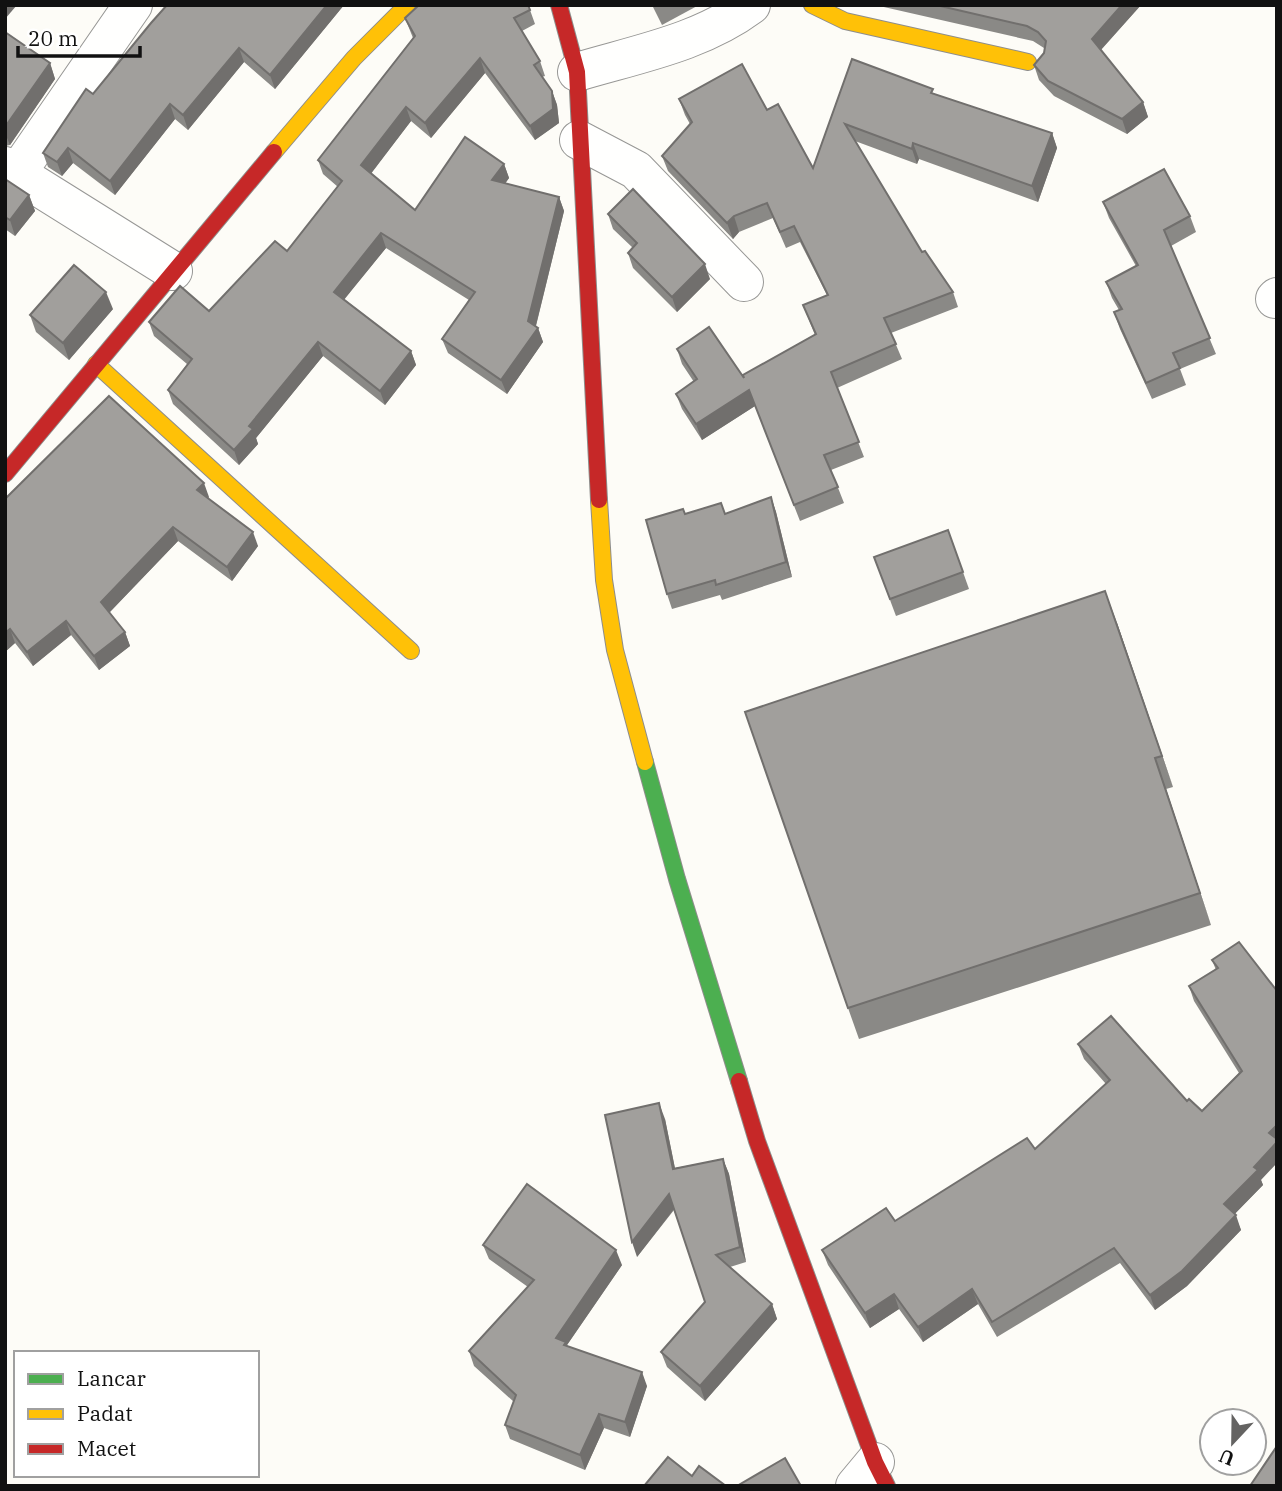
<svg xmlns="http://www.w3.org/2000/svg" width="1282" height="1491" font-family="'IBM Plex Serif',serif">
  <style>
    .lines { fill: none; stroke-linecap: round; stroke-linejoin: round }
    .street-casing { stroke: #979795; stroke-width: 40 }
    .fast-casing { stroke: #8e8d8b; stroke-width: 18 }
    .slow-casing { stroke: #8e8d8b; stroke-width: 18 }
    .jam-casing { stroke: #8e8d8b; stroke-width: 18 }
    .street { stroke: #fffffe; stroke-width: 38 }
    .fast { stroke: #4caf50; stroke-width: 16 }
    .slow { stroke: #ffc107; stroke-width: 16 }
    .jam { stroke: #c62828; stroke-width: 16 }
    .wall { fill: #8a8986 }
    .shaded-wall { fill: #716f6d }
    .building { fill: #a19f9c; stroke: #716f6d; stroke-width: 2 }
  </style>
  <rect width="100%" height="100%" fill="#fdfcf7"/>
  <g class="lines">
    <g class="street-casing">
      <g id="street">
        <path d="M 577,72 C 637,54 700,43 751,5"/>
        <polyline points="579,140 636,170 744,282"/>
        <polyline points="5,166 173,271"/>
        <polyline points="17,173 133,5"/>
        <polyline points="1275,299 1277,297"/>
        <polyline points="855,1486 875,1462"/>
      </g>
    </g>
    <g class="fast-casing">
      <polyline id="fast" points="645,762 677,879 739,1081"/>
    </g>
    <g class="slow-casing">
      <g id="slow">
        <polyline points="812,5 845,21 1028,62"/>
        <polyline points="274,152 354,58 407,5"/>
        <polyline points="96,364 411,651"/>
        <polyline points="599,500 604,580 615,650 645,762"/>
      </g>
    </g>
    <g class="jam-casing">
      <g id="jam">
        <polyline points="559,5 577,72 599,500"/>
        <polyline points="5,474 274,152"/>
        <polyline points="739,1081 757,1141 875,1462 887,1486"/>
      </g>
    </g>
    <use href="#street" class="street"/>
    <use href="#fast" class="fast"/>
    <use href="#slow" class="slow"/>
    <use href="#jam" class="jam"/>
  </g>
  <g class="wall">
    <polygon points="344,5 275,89 244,62 188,130 175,119 115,195 73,163 62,176 48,167 43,153 93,94"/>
    <polygon points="652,5 699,5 662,25"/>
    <polygon points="875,5 1141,5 1101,50 1143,102 1148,117 1127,134 1054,96 1039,80 1034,65 1044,53 1044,48 1033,41"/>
    <polygon points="530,10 535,24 522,31 540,61 545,76 542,77 552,91 557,105 559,123 535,140 485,73 431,138 411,121 371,173 415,210 504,164 509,178 505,183 559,197 564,211 536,326 538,328 543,342 507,394 448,353 442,339 469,300 386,248 344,299 411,351 416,365 385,405 323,356 256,438 258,444 239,465 173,404 168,390 187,364 154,336 149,322 209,311 287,251 338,187 323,174 318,160 413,38 405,18"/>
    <polygon points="5,32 50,63 55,79 10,145 5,146"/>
    <polygon points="852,59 935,94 1052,133 1057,148 1038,202 919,159 917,164 855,141 922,252 953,292 958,307 891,333 902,359 837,388 864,457 831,470 844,503 800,521 755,406 702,440 682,409 676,394 694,382 682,364 677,349 744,378 815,335 803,305 827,295 800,242 786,248 773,218 739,232 733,239 668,171 662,156 690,124 685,115 679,99 767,110 813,168"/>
    <polygon points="5,179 29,195 35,211 15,236 5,229"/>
    <polygon points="1103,202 1190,216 1196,232 1171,246 1216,354 1180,369 1186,385 1152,399 1120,329 1114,312 1119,310 1112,298 1106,282 1136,266 1109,218"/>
    <polygon points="608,214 710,279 677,312 633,268 628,253 633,248 613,229"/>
    <polygon points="113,309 69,360 36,332 30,315"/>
    <polygon points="209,497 208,498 258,546 232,581 178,541 109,613 125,632 130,646 99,670 71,635 33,666 15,643 5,652 5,499"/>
    <polygon points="771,497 776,512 792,577 722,600 720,595 672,609 667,594 685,514 725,514"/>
    <polygon points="948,530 969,589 896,616 874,557"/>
    <polygon points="1117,623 1173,787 1166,789 1211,925 859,1039 848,1008"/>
    <polygon points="1239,942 1261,1180 1263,1185 1234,1214 1241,1230 1187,1286 1155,1310 1120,1263 997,1337 978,1304 923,1342 899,1309 870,1328 828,1265 822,1250 895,1221 1035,1149 1106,1084 1084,1059 1078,1044 1187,1101 1202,1111 1239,1073 1194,1001 1189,986 1216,970 1212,960"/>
    <polygon points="665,1119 675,1168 723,1159 729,1174 746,1262 730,1267 772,1304 777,1319 705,1401 667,1367 661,1352 705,1302 674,1210 637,1257"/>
    <polygon points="483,1245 622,1265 567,1345 567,1346 647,1386 630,1437 604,1428 585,1470 510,1439 505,1425 514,1402 474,1366 469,1351 528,1287 489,1259"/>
  </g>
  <g class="shaded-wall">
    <polygon points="5,5 17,5 5,19"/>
    <polygon points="327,5 344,5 275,89 270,75"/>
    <polygon points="1122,5 1141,5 1097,54 1092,39"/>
    <polygon points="239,48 244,62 188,130 183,115"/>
    <polygon points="480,58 485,73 431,138 425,123"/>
    <polygon points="50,63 55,79 10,145 5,133 5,127"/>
    <polygon points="552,91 557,105 559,123 535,140 530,126"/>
    <polygon points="1143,102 1148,117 1127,134 1122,119"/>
    <polygon points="170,104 175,119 115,195 110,181"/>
    <polygon points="406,107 411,121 367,179 361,165"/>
    <polygon points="1052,133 1057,148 1038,202 1032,186"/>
    <polygon points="913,143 919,159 917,164 912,149"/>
    <polygon points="68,148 73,163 62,176 57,162"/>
    <polygon points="504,164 509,178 498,194 492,180"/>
    <polygon points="29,195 35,211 15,236 10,220"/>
    <polygon points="559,197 564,211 534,333 538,328 543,342 507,394 501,380 528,321"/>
    <polygon points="734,216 739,232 733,239 727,223"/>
    <polygon points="381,233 386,248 339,306 334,292"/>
    <polygon points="705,264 710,279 677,312 672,297"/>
    <polygon points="106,292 113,309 69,360 63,343"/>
    <polygon points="318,342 323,356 256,438 258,444 239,465 234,450 249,426"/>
    <polygon points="411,351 416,365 385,405 380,391"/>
    <polygon points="749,390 755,406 702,440 696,424"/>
    <polygon points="204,483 209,497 203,504 197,490"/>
    <polygon points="771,497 776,512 792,577 786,562"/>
    <polygon points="173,527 178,541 106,616 101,602"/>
    <polygon points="253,532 258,546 232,581 227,567"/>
    <polygon points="1105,591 1117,623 1173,787 1162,756"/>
    <polygon points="66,621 71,635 33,666 27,652"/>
    <polygon points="10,629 15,643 5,652 5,633"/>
    <polygon points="125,632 130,646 99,670 94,656"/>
    <polygon points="1155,758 1166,789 1211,925 1200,893"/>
    <polygon points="659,1103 665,1119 678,1184 673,1169"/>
    <polygon points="1277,1125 1277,1163 1261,1180 1263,1185 1230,1219 1224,1204 1254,1167 1269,1133"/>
    <polygon points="723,1159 729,1174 746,1262 740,1247"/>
    <polygon points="669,1194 674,1209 637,1257 632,1242"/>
    <polygon points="1236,1215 1241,1230 1187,1286 1155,1310 1150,1295"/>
    <polygon points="616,1250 622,1265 567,1345 571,1356 556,1338"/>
    <polygon points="972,1289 978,1304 923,1342 918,1327"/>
    <polygon points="894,1294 899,1309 870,1328 865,1313"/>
    <polygon points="772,1304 777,1319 705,1401 700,1386"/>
    <polygon points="642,1372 647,1386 630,1437 625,1422"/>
    <polygon points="599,1414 604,1428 585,1470 580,1455"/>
  </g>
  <g class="building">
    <polygon points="167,5 327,5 270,75 239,48 183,115 170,104 110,181 68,148 57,162 43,153 86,89 93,94 151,23"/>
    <polygon points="419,5 528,5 530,10 514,18 540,61 534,65 552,91 553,109 530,126 480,58 425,123 406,107 361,165 415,210 465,137 504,164 492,180 559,197 528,321 538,328 501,380 442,339 475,292 381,233 334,292 411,351 380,391 318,342 249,426 253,429 234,450 168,390 192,359 149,322 180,286 209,311 275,241 287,251 342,181 318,160 415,36 405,18"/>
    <polygon points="936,5 1122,5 1092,39 1143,102 1122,119 1048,81 1034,65 1044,53 1046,41 1038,32 1027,26"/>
    <polygon points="5,32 50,63 5,127"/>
    <polygon points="852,59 933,89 931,93 1052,133 1032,186 913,143 912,149 845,124 922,252 925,251 953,292 884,318 896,344 831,372 859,442 824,455 838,487 794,505 749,390 696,424 676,394 697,379 677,349 709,327 744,378 743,375 816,334 803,305 828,295 794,226 780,232 767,203 734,216 727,223 662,156 692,122 679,99 742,64 767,110 778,104 813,168"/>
    <polygon points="1164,169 1190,216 1164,230 1210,338 1173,353 1180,368 1146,383 1114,312 1122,309 1106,282 1138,265 1103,202"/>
    <polygon points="5,179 29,195 10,220 5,217"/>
    <polygon points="633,189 705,264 672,297 628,253 637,243 608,214"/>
    <polygon points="74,265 106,292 63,343 30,315"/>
    <polygon points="109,396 204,483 197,490 253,532 227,567 173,527 101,602 125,632 94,656 66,621 27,652 10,629 5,633 5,499"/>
    <polygon points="771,497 786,562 716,585 715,580 667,594 646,520 683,509 685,514 721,503 725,514"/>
    <polygon points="948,530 963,572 890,599 874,557"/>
    <polygon points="1105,591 1162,756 1155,758 1200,893 848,1008 745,712"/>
    <polygon points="1239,942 1277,991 1277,1125 1269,1133 1277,1139 1277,1142 1254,1167 1258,1170 1224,1204 1236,1215 1182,1271 1150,1295 1114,1248 992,1322 972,1289 918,1327 894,1294 865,1313 822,1250 886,1208 895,1221 1027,1138 1035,1149 1110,1080 1078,1044 1111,1016 1187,1101 1189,1099 1202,1111 1242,1071 1189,986 1218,968 1212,960"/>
    <polygon points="659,1103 673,1169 723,1159 740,1247 716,1255 772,1304 700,1386 661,1352 705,1302 669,1194 632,1242 605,1115"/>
    <polygon points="527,1184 616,1250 556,1338 566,1342 564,1345 642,1372 625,1422 599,1414 580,1455 505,1425 516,1395 469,1351 534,1280 483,1245"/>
    <polygon points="1277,1446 1277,1486 1250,1486"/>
    <polygon points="668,1457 692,1476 699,1466 726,1486 644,1486"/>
    <polygon points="785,1458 801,1486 737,1486"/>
  </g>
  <rect width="1282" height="1491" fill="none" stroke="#111111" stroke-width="14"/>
  <rect x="14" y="1351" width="245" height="126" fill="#ffffff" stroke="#a0a0a0" stroke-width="2"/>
  <rect x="28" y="1374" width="35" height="10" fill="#4caf50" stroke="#a0a0a0" stroke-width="2"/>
  <text x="77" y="1386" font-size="21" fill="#111111">Lancar</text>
  <rect x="28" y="1409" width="35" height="10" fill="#ffc107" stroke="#a0a0a0" stroke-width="2"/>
  <text x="77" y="1421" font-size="21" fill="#111111">Padat</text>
  <rect x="28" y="1444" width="35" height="10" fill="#c62828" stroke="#a0a0a0" stroke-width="2"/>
  <text x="77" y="1456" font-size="21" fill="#111111">Macet</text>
  <g transform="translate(1233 1442) rotate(202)"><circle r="33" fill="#ffffff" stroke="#a0a0a0" stroke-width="2"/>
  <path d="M0-5L12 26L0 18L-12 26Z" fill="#646362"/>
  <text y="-10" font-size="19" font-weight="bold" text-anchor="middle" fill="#111111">U</text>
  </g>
  <path d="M18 46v10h122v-10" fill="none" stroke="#111111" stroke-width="3.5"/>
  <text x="28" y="46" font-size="21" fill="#111111" stroke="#ffffff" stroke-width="5" paint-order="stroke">20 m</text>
</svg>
